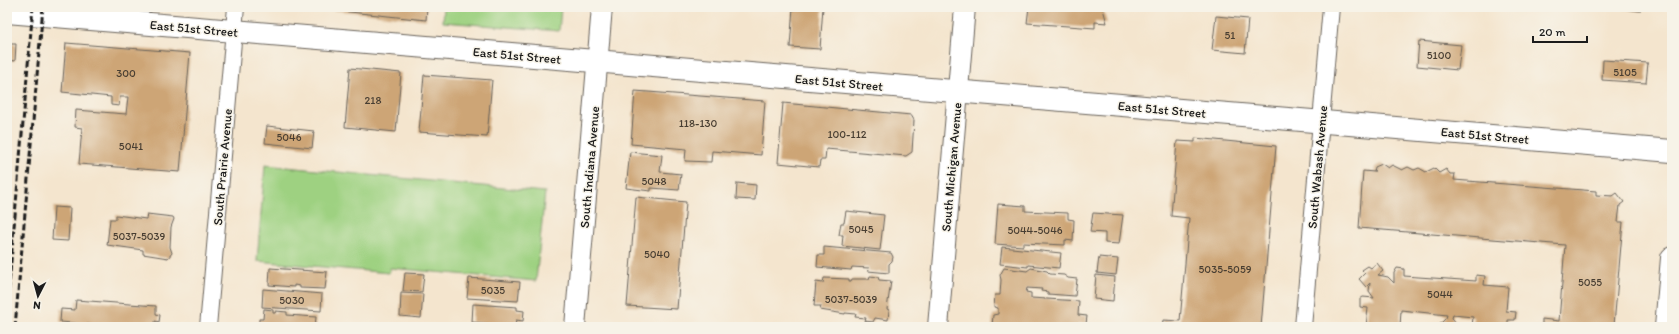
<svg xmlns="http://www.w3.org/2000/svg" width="1679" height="334" font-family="Itim,sans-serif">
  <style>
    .green { fill: #9ed181; stroke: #5d764e }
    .building { fill: #cda576 }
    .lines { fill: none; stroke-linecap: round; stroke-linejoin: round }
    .minor-casing { stroke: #68625a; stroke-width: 18 }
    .tertiary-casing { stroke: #68625a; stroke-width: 22 }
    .secondary-casing { stroke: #68625a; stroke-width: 24 }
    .minor { stroke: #fff; stroke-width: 16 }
    .tertiary { stroke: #fff; stroke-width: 20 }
    .secondary { stroke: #fff; stroke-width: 22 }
    .rail { stroke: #1c1c1c; stroke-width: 3; stroke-dasharray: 6 3; stroke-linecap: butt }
    .labels { text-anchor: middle; stroke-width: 3; stroke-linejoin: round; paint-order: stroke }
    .number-label { font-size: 11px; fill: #483e32 }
    .street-label { font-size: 13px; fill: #1c1c1c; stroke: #f7f3e8 }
  </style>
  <rect width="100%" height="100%" fill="#f7f3e8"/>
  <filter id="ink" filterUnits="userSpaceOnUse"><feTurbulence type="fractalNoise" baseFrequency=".025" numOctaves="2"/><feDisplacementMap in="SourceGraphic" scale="8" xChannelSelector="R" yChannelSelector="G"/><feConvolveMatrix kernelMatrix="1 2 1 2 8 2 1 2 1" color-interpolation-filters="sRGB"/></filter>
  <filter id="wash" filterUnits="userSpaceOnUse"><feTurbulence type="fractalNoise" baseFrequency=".012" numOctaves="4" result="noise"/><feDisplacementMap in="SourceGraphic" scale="16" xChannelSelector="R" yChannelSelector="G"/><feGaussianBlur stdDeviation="0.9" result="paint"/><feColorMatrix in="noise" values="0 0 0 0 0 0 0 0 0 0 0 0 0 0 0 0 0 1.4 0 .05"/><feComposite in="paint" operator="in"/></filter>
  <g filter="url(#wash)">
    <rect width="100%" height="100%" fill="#f4e5ce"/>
    <g class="green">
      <polygon points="444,7 561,7 559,31 443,22"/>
      <polygon points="265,165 545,192 536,281 390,268 389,273 257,261"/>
    </g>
    <g id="blocks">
      <g class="building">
        <polygon points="302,7 427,7 426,20"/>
        <polygon points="793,7 823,7 820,49 790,47"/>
        <polygon points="1029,7 1108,7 1103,9 1107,23 1095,22 1095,28 1027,23"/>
        <polygon points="1605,7 1640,7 1640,11"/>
        <polygon points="1216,16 1248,19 1245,53 1212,50"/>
        <polygon points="1419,41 1461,45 1458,70 1417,66"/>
        <polygon points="66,43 190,53 180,172 79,164 82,128 75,127 76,110 126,114 128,97 120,97 119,106 111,105 111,97 62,92"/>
        <polygon points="10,44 16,44 15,61 8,60 7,64"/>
        <polygon points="1603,60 1648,63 1646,83 1602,80"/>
        <polygon points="350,68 401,73 396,132 345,127"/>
        <polygon points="424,75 492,80 487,137 419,132"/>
        <polygon points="635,91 765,101 761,155 712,151 711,162 685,161 686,149 631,144"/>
        <polygon points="783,103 911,115 914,120 912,152 906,156 826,149 825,160 820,160 819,167 778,163"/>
        <polygon points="267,126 314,131 312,148 265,143"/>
        <polygon points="1195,138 1276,146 1261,327 1162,327 1163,320 1180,321 1189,218 1171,216 1177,141 1195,142"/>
        <polygon points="630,152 662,155 660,172 681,174 679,190 651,188 651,191 626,188"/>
        <polygon points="1382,164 1388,168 1392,165 1402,170 1408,167 1414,170 1419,168 1426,172 1434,168 1439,173 1446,169 1450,174 1455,174 1454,180 1596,191 1596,195 1613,196 1617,193 1624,202 1620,205 1618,222 1623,222 1614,325 1620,327 1542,327 1542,319 1559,321 1565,245 1359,228 1363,171 1374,172 1375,167"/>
        <polygon points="737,183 756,185 755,200 736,199"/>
        <polygon points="636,197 686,202 677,309 627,306"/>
        <polygon points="998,204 1025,206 1025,211 1068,213 1068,219 1074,220 1073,241 1065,240 1065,245 1023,243 1023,246 995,244"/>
        <polygon points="54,207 70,208 68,241 52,240"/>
        <polygon points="846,211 884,215 880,250 842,246 843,235 839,235 841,223 844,223"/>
        <polygon points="1093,213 1123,215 1119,244 1105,243 1105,233 1090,232"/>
        <polygon points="147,214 173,217 174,219 171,227 170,247 172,253 168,258 143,254 143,250 107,245 110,219 116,219 116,215 146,219"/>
        <polygon points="824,247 891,253 893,257 892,261 889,264 889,273 868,271 869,268 852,267 851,270 817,267 818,255 824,255"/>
        <polygon points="1002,247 1061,253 1059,268 1028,265 1028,267 1000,264"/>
        <polygon points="1099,257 1118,259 1116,275 1097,273"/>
        <polygon points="1377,263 1383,271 1378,275 1388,277 1394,283 1394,273 1397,268 1404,269 1404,276 1476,281 1476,275 1485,276 1484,285 1508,287 1506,311 1516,312 1515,320 1508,320 1508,327 1472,327 1473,317 1453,315 1452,318 1460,327 1437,327 1446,318 1447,315 1401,310 1400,327 1366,327 1368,308 1360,307 1360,299 1363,297 1374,298 1369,291 1370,283 1366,287 1359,279 1365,273 1362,270 1368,266 1371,268"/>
        <polygon points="270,268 327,272 325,289 300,288 300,286 294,285 294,287 269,285"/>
        <polygon points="1004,268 1027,271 1031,268 1047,271 1050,274 1064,275 1068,278 1077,279 1075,296 1048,294 1048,292 1041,291 1042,289 1027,288 1026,292 1031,293 1031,298 1079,301 1078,315 1087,316 1086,324 1078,323 1078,327 996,327 992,326 993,315 998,314 998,308 994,307 995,295 1000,295 1001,280 1000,275"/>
        <polygon points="405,273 424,274 422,292 403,291"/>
        <polygon points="1096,275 1115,277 1113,301 1094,299"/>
        <polygon points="870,276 878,277 879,280 891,281 887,309 889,310 888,320 875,318 873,322 865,321 866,318 855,317 856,314 845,313 845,314 820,310 821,306 814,306 816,282 823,283 824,278 849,279 849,281 851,281 852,279 869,279"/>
        <polygon points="469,278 520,282 518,301 467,298"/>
        <polygon points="263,289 322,294 321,311 262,307"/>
        <polygon points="401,293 423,294 421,318 400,316"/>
        <polygon points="76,300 156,306 156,314 160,315 159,322 155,321 155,327 123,327 60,322 61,309 75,310"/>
        <polygon points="473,304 517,307 517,310 524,311 523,321 516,320 515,326 472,322"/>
        <polygon points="264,309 273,310 273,313 275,313 276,311 287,312 287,315 316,317 315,327 259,327 259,319 263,319"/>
      </g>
    </g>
  </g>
  <g filter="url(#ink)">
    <use href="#blocks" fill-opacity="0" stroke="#68625a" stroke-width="1"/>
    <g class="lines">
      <g class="minor-casing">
        <g id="minor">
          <polyline points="208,327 236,7"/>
          <polyline points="1303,327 1331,7"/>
        </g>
      </g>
      <g class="tertiary-casing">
        <g id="tertiary">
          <polyline points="575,327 602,7"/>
          <polyline points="938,327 965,7"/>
        </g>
      </g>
      <g class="secondary-casing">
        <g id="secondary">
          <polyline points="7,12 1672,151"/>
          <polyline points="1666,327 1672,258"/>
        </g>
      </g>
      <use href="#minor" class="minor"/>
      <use href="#tertiary" class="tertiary"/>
      <use href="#secondary" class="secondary"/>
      <g class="rail">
        <polyline points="7,308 33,7"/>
        <polyline points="15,327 43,7"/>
      </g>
    </g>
  </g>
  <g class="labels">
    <g class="number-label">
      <text x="1230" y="39">51</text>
      <text x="1439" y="59">5100</text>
      <text x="1625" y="76">5105</text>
      <text x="126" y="77">300</text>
      <text x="373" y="104">218</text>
      <text x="698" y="127">118-130</text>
      <text x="847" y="138">100-112</text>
      <text x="289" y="141">5046</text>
      <text x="131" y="150">5041</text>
      <text x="654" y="185">5048</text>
      <text x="861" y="233">5045</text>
      <text x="1035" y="234">5044-5046</text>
      <text x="139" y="240">5037-5039</text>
      <text x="657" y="258">5040</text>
      <text x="1225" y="273">5035-5059</text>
      <text x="1590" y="286">5055</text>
      <text x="493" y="294">5035</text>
      <text x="1440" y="298">5044</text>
      <text x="851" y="303">5037-5039</text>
      <text x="292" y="304">5030</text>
    </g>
    <g class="street-label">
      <text transform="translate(194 28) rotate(5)" y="5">East 51st Street</text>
      <text transform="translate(517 55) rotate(5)" y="5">East 51st Street</text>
      <text transform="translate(839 82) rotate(5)" y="5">East 51st Street</text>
      <text transform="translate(1162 109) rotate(5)" y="5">East 51st Street</text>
      <text transform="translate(1485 135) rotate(5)" y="5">East 51st Street</text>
      <text transform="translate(222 167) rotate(-85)" y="5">South Prairie Avenue</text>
      <text transform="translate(589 167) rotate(-85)" y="5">South Indiana Avenue</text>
      <text transform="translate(951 167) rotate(-85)" y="5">South Michigan Avenue</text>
      <text transform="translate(1317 167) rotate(-85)" y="5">South Wabash Avenue</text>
    </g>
  </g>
  <rect width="1679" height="334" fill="none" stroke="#f7f3e8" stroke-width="24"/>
  <g transform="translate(38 296) rotate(186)" stroke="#f7f3e8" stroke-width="3" paint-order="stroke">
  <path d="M0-3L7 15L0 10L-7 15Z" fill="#1c1c1c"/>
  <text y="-6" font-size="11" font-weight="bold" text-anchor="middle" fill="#1c1c1c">N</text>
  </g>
  <path d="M1533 36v6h54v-6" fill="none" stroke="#1c1c1c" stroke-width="2"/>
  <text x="1539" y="36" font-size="12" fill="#1c1c1c" stroke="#f7f3e8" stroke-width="3" paint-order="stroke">20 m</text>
</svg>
